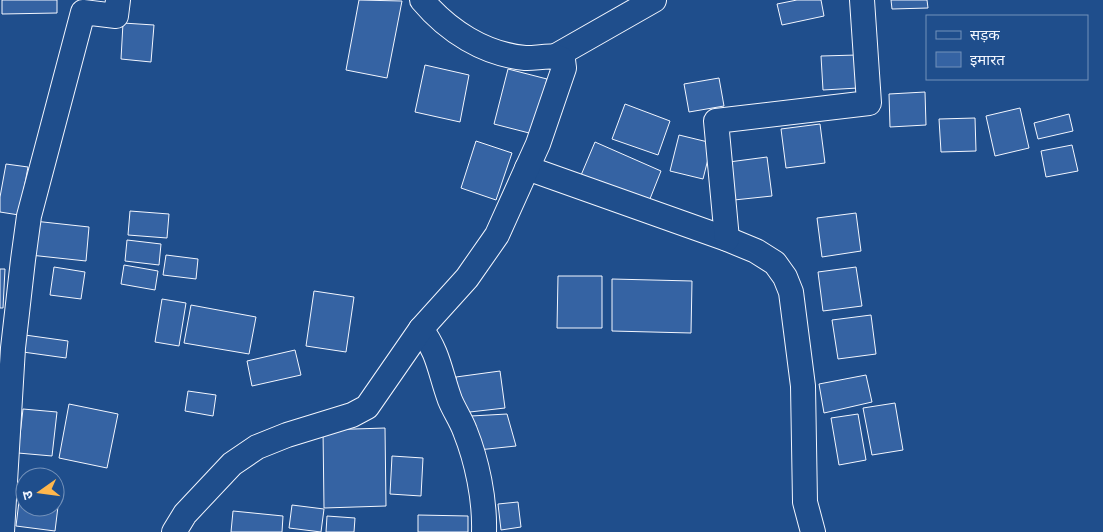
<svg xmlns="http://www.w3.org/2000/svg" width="1103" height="532" font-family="'PT Sans Narrow','Noto Sans Devanagari',sans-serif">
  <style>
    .building { fill: #3563a3; stroke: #f2f6ff }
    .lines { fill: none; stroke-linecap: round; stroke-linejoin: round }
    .minor-casing { stroke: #f2f6ff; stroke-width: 26 }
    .minor { stroke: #1f4e8c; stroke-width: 24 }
  </style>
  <rect width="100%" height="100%" fill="#1f4e8c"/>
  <g class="building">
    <polygon points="2,0 57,0 57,13 2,14"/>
    <polygon points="359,0 402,1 387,78 346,70"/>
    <polygon points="797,0 821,0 824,16 782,25 777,4"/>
    <polygon points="891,0 927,0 928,8 892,9"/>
    <polygon points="123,23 154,25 151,62 121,59"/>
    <polygon points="857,55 858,88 823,90 821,56"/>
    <polygon points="425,65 469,75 460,122 415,112"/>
    <polygon points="508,69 547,79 533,134 494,124"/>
    <polygon points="719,78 724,106 689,112 684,84"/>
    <polygon points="925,92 926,125 890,127 889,94"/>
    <polygon points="625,104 670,121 658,155 612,139"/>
    <polygon points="1020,108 1029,148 995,156 986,116"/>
    <polygon points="1069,114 1073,131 1038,139 1034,123"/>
    <polygon points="975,118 976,151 941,152 939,119"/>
    <polygon points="820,124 825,163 786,168 781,129"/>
    <polygon points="679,135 712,143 703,179 670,171"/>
    <polygon points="476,141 512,153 496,200 461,188"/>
    <polygon points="595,142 661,171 646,209 579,180"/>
    <polygon points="1072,145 1078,171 1046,177 1041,151"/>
    <polygon points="767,157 772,196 734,200 729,162"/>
    <polygon points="6,164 28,167 19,215 0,212 0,197"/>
    <polygon points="130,211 169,214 167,238 128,235"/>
    <polygon points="856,213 861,251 822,257 817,218"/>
    <polygon points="34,221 89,227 86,261 30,255"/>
    <polygon points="127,240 161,244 159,265 125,261"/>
    <polygon points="166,255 198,259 196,279 163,275"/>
    <polygon points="124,265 158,271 155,290 121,284"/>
    <polygon points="54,267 85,272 81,299 50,295"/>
    <polygon points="856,267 862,306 823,311 818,272"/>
    <polygon points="0,269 5,269 3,308 0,308"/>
    <polygon points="558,276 602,276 602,328 557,328"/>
    <polygon points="612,279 692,281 691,333 612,331"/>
    <polygon points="314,291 354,297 346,352 306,346"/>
    <polygon points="162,299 186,303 179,346 155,342"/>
    <polygon points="191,305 256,317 249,354 184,343"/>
    <polygon points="871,315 876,354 838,359 832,320"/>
    <polygon points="25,335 68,341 66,358 23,352"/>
    <polygon points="295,350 301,375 252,386 247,361"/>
    <polygon points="500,371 505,408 461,413 456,377"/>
    <polygon points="866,375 872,402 824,413 819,384"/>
    <polygon points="188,391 216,395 213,416 185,411"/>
    <polygon points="895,403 903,450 872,455 863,408"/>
    <polygon points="69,404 118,414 107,468 59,458"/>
    <polygon points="23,409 57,412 52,456 18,453"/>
    <polygon points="507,414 516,446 478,450 471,416"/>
    <polygon points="858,414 866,460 839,465 831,418"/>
    <polygon points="385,428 386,506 324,508 323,430"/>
    <polygon points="392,456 423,458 421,496 390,494"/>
    <polygon points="22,477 25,477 25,507 55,507 55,481 61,482 55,531 16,526"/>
    <polygon points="518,502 521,527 501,530 498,504"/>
    <polygon points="292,505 324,509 321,532 289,528"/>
    <polygon points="233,511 283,516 282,532 231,532"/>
    <polygon points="418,515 468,516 468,532 418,532"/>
    <polygon points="327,516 355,518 354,532 326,532"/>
  </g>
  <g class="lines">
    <g class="minor-casing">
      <g id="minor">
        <polyline points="554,57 654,0"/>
        <polyline points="527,168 727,239 756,251 775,263 785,277 791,292 803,386 805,502 813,532"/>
        <polyline points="727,239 716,121 869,103 862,0"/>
        <path d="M 421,329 C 439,353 440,373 450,400 C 454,410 461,420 465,431 C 477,461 485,499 484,532"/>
        <polyline points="2,532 13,348 23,260 29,216 83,12 116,16 118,0"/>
        <path d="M 174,532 L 185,514 L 232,464 L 257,447 L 287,435 L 352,415 L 367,407 L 421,329 L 467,278 L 497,235 L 538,144 L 564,68 L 563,60 C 554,53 536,59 525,58 C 484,54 448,31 422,0"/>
      </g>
    </g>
    <use href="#minor" class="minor"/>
  </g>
  <rect x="926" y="15" width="162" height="65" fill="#1f4e8c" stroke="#7391ba"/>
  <rect x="936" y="31" width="25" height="8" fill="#1f4e8c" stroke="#7391ba"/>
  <text x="970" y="40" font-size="15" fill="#f2f6ff">सड़क</text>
  <rect x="936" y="52" width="25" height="15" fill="#3563a3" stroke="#7391ba"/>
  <text x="970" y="65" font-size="15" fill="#f2f6ff">इमारत</text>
  <g transform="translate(40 492) rotate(256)"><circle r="24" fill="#1f4e8c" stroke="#7391ba"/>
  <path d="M0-4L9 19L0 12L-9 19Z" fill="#ffb74d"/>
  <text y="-8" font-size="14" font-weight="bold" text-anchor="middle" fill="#f2f6ff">उ</text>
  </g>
</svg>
